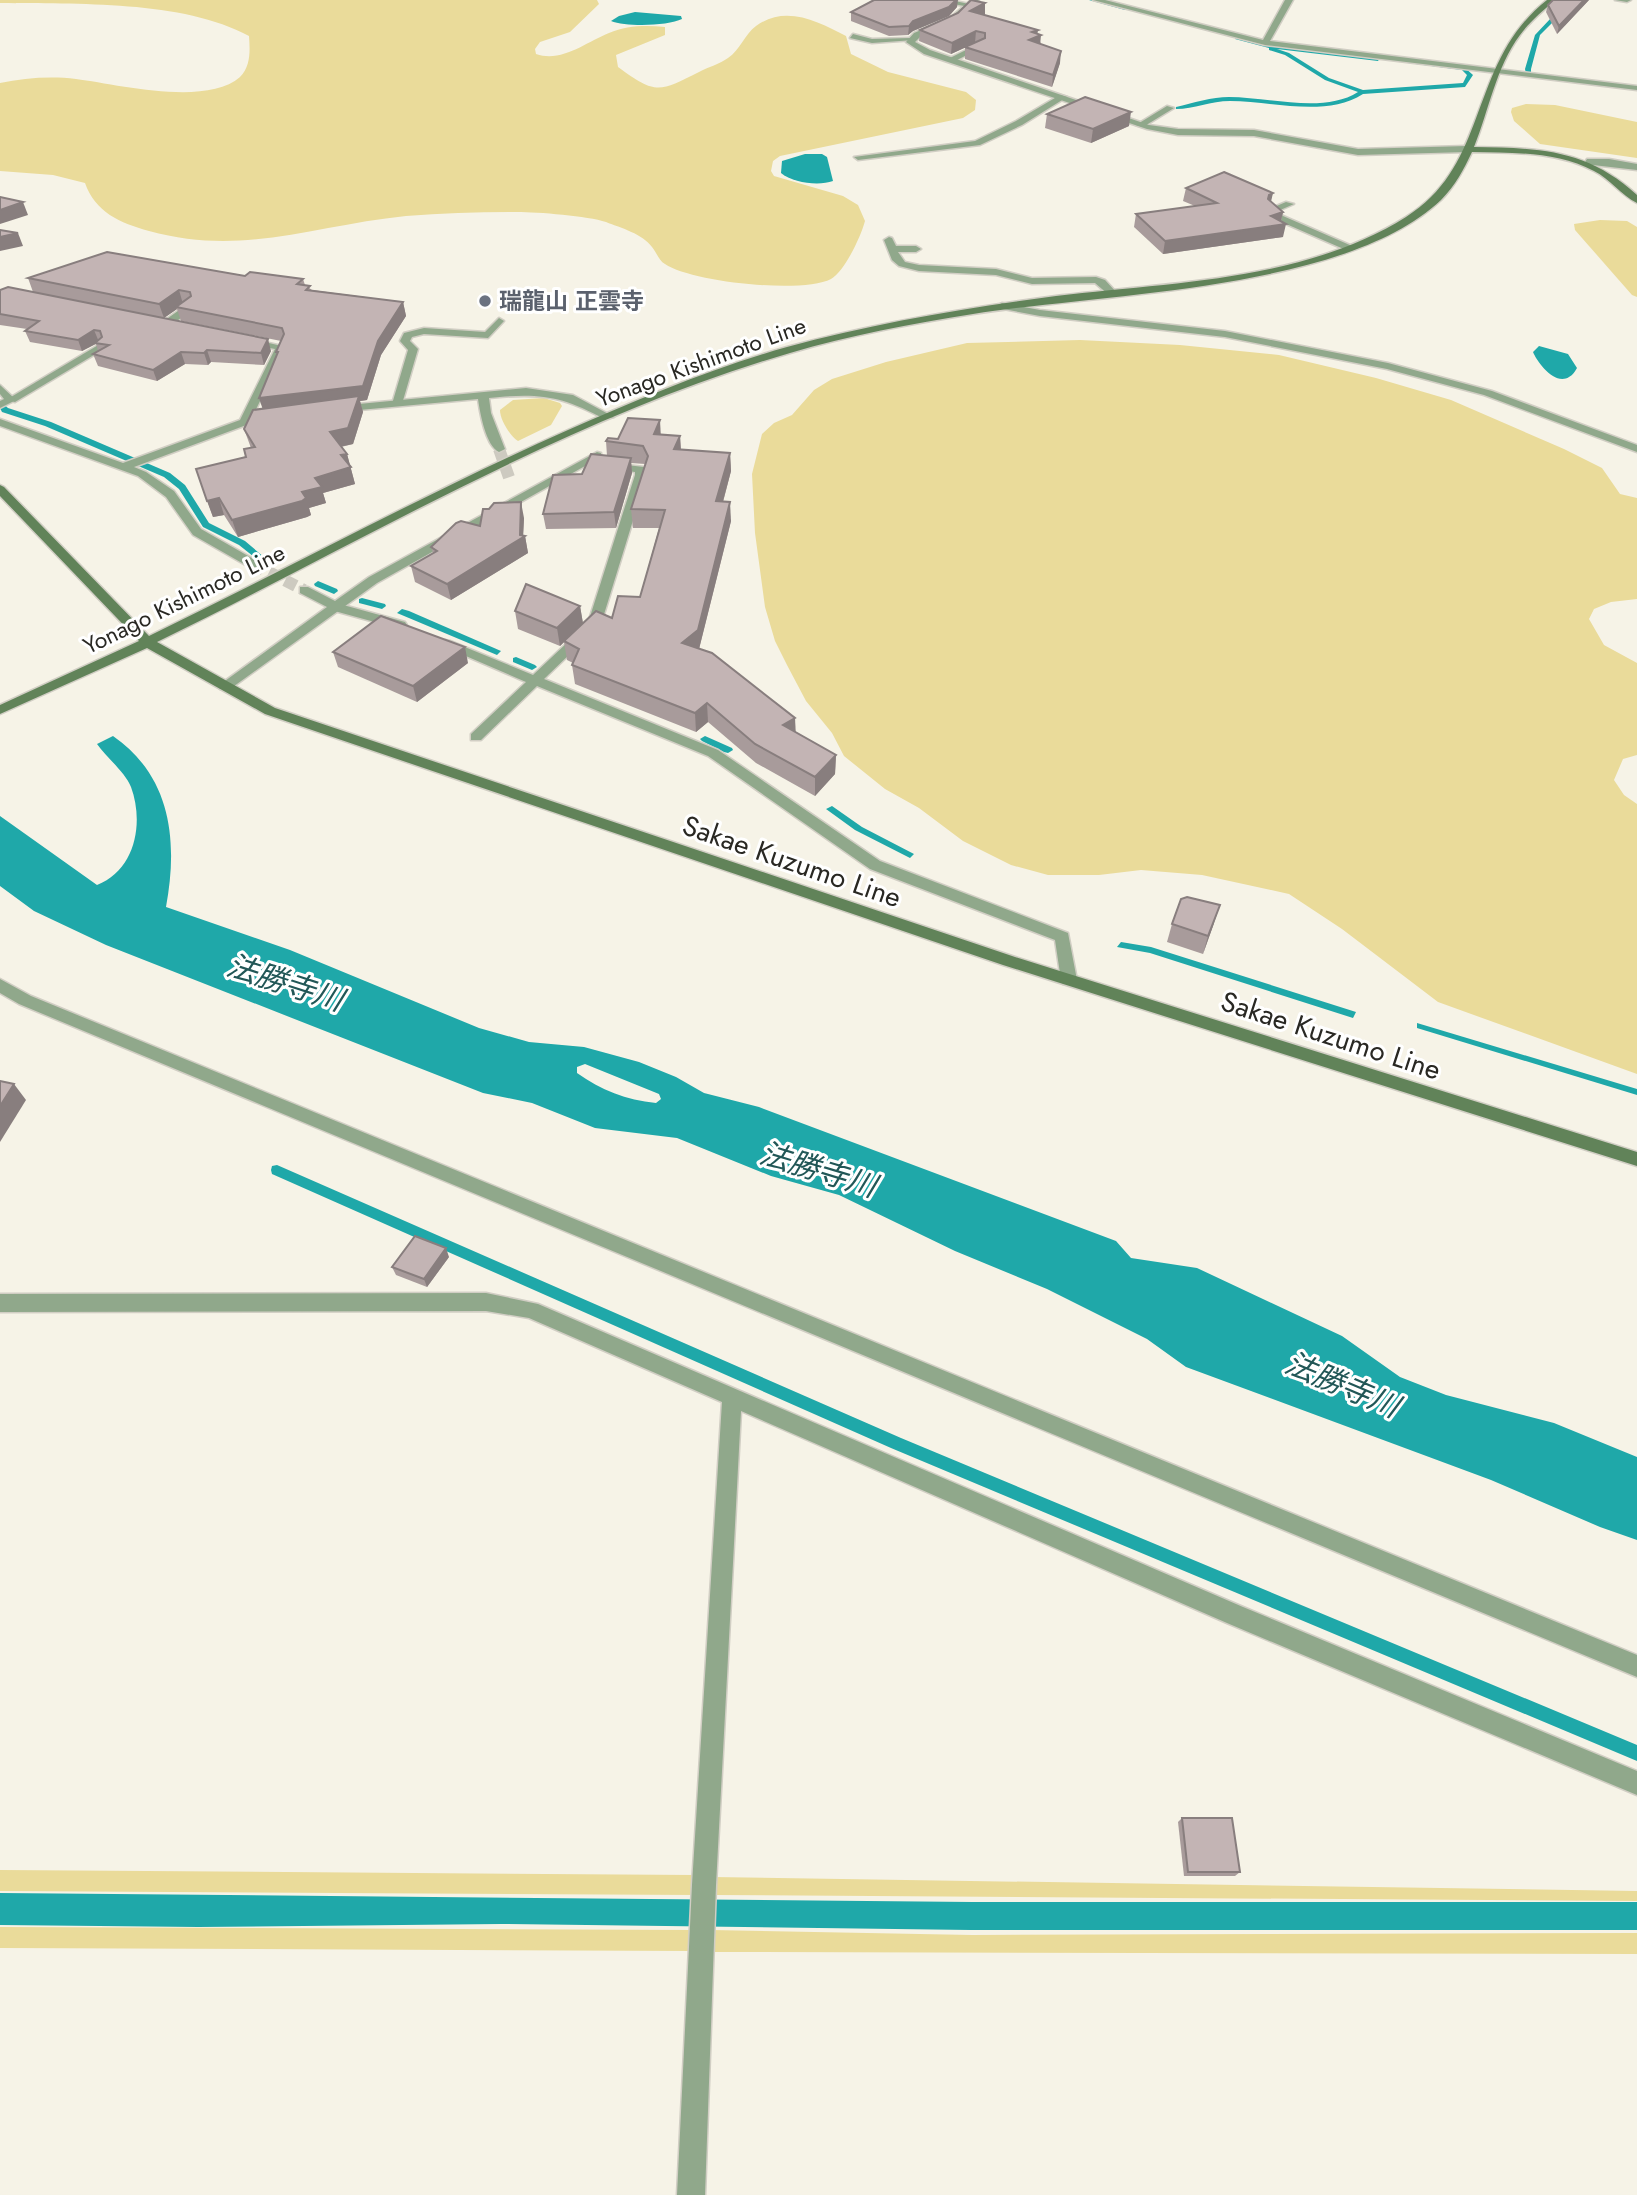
<svg xmlns="http://www.w3.org/2000/svg" width="1637" height="2195" font-family="Jost,'Noto Sans JP',sans-serif">
  <style>
    .green { fill: #eadb9a }
    .water { fill: #1fa8a9; fill-rule: evenodd }
    .lines { fill: none; stroke-linecap: round; stroke-linejoin: round }
    .stream { fill: #1fa8a9; fill-rule: evenodd }
    .street-tunnel { stroke: #cdcac0; stroke-width: 12; stroke-dasharray: 12 6; stroke-linecap: butt }
    .lane-casing { stroke: #d1cec4; stroke-width: 3 }
    .street-casing { stroke: #d1cec4; stroke-width: 3 }
    .secondary-casing { stroke: #d1cec4; stroke-width: 3 }
    .lane { fill: #90a88b; fill-rule: evenodd }
    .street { fill: #90a88b; fill-rule: evenodd }
    .secondary { fill: #618359; fill-rule: evenodd }
    .wall { fill: #a89b9b }
    .shaded-wall { fill: #887e7e }
    .building { fill: #c3b4b4; stroke: #887e7e; stroke-width: 2 }
    .worship-dot { fill: #6b7280; stroke: #fff; stroke-width: 2.5 }
    .labels { text-anchor: middle; stroke-width: 6; stroke-linejoin: round; paint-order: stroke }
    .far-worship-label { font-size: 23px; font-weight: bold; fill: #5b616d; stroke: #fff; text-anchor: start }
    .far-street-label { font-size: 23px; fill: #292823; stroke: #fff }
    .street-label { font-size: 28px; fill: #292823; stroke: #fff }
    .water-label { font-size: 30px; font-style: italic; fill: #225757; stroke: #fff }
  </style>
  <rect width="100%" height="100%" fill="#f6f3e7"/>
  <g class="green">
    <path d="M 0,0 L 597,0 L 599,4 L 570,32 L 540,42 L 535,49 L 536,54 C 562,63 586,42 609,33 C 627,25 647,25 665,27 L 665,35 L 616,55 L 618,67 C 656,95 659,92 699,72 C 708,67 720,64 728,58 C 740,50 745,34 756,26 C 786,4 819,22 846,36 L 851,54 L 888,72 L 966,92 L 976,100 L 975,110 L 963,118 L 780,156 L 773,161 L 771,171 L 774,176 L 843,196 L 858,205 L 865,221 C 861,236 845,271 831,279 C 802,294 691,282 665,264 C 659,261 657,253 652,247 C 643,234 621,228 606,222 C 588,216 538,212 517,212 C 480,212 443,213 406,216 C 315,225 243,257 149,231 C 120,223 95,212 85,183 L 53,175 L 0,171 L 0,83 C 24,78 51,76 76,79 C 116,84 206,107 240,77 C 251,66 250,50 249,36 C 183,0 76,4 0,3 Z"/>
    <polygon points="1526,104 1555,105 1637,122 1637,158 1540,144 1514,121 1511,112 1512,108"/>
    <polygon points="1600,220 1627,221 1637,227 1637,297 1632,295 1575,230 1574,224"/>
    <polygon points="1080,340 1180,345 1279,355 1376,378 1451,400 1564,449 1602,468 1620,494 1637,498 1637,599 1611,602 1594,609 1589,619 1604,645 1637,663 1637,755 1623,759 1614,780 1624,795 1637,804 1637,1074 1438,1002 1342,929 1289,894 1202,875 1141,870 1099,875 1048,875 1011,865 963,841 919,808 885,789 844,756 832,733 806,701 787,665 775,641 765,607 755,533 752,474 762,434 774,423 792,415 814,390 832,379 886,362 967,343"/>
    <path d="M 544,398 L 560,403 L 562,406 L 551,425 L 518,441 C 510,436 500,420 500,410 L 513,400 Z"/>
    <polygon points="0,1870 695,1875 695,1895 0,1891"/>
    <polygon points="712,1877 1637,1891 1637,1901 713,1895"/>
    <polygon points="0,1927 694,1930 693,1951 0,1948"/>
    <polygon points="711,1930 972,1935 1637,1933 1637,1954 710,1952"/>
  </g>
  <g class="water">
    <path d="M 635,12 L 681,16 L 682,19 C 668,26 626,27 611,21 L 619,16 Z"/>
    <path d="M 805,154 L 822,154 L 827,157 L 833,181 C 819,186 793,183 781,173 L 782,161 Z"/>
    <path d="M 1539,346 L 1568,354 L 1577,368 C 1575,371 1573,375 1569,377 C 1555,386 1537,362 1533,352 Z"/>
    <polygon points="402,609 409,611 501,651 497,655 397,613"/>
    <path d="M 113,736 C 172,777 178,842 166,907 L 290,950 L 479,1028 L 529,1042 L 584,1047 L 639,1062 L 676,1077 L 704,1093 L 759,1107 L 1116,1241 L 1131,1258 L 1197,1268 L 1342,1336 L 1400,1377 L 1446,1395 L 1554,1423 L 1637,1457 L 1637,1540 L 1600,1527 L 1491,1480 L 1186,1367 L 1147,1339 L 1047,1289 L 955,1251 L 839,1195 L 771,1176 L 677,1138 L 595,1128 L 532,1103 L 483,1093 L 106,945 L 34,911 L 0,886 L 0,816 L 97,885 C 136,870 144,822 131,787 C 125,772 107,758 97,744 ZM 585,1064 L 659,1094 L 661,1099 L 656,1103 C 626,1100 601,1090 577,1073 L 577,1067 Z"/>
    <polygon points="832,806 862,827 914,854 910,858 855,830 826,809"/>
    <polygon points="1121,942 1151,947 1356,1012 1353,1018 1150,953 1117,947"/>
    <polygon points="1417,1023 1637,1089 1637,1095 1417,1028"/>
    <polygon points="0,1893 972,1902 1637,1902 1637,1930 971,1930 501,1924 198,1927 0,1925"/>
  </g>
  <g class="lines">
    <g class="stream">
      <polygon points="1089,0 1097,0 1128,8 1125,10"/>
      <polygon points="1551,18 1556,19 1540,35 1531,69 1531,72 1546,75 1543,77 1526,74 1525,69 1535,35"/>
      <path d="M 1237,36 L 1272,45 L 1380,58 L 1378,61 L 1277,49 L 1289,53 L 1329,78 L 1363,90 L 1463,83 L 1467,75 L 1462,70 L 1408,63 L 1410,60 L 1464,67 L 1473,75 L 1465,87 L 1363,94 C 1325,118 1272,101 1230,101 C 1211,101 1194,109 1176,109 L 1176,107 C 1193,103 1212,97 1229,97 C 1268,97 1324,114 1358,92 L 1325,80 L 1285,55 L 1269,50 L 1269,48 L 1235,39 Z"/>
      <polygon points="0,401 8,408 51,422 170,473 185,485 209,523 245,541 265,558 258,560 239,545 203,527 179,489 164,477 45,426 2,412 0,408"/>
      <polygon points="318,581 337,589 338,591 334,594 315,586 314,584"/>
      <polygon points="362,598 385,604 386,606 382,609 359,603 359,599"/>
      <polygon points="516,657 535,665 537,667 532,670 513,662 513,658"/>
      <polygon points="705,736 732,748 733,750 728,753 724,752 702,741 700,739"/>
      <polygon points="277,1165 901,1438 1637,1745 1637,1761 891,1448 272,1174 271,1170 272,1166"/>
    </g>
    <g class="street-tunnel">
      <polyline points="499,449 511,483"/>
      <polyline points="253,564 304,590"/>
    </g>
    <g class="lane-casing">
      <g id="lane">
        <polygon points="931,0 950,0 974,5 970,7"/>
        <polygon points="853,34 872,39 910,38 914,40 872,43 850,38"/>
        <polygon points="976,45 983,47 953,62 946,60"/>
        <polygon points="1060,95 1067,97 1022,125 980,145 858,160 854,157 975,141 1016,121"/>
        <polygon points="1167,106 1174,108 1143,127 1136,125"/>
        <polygon points="1286,202 1294,204 1278,211 1283,216 1352,246 1352,250 1346,250 1277,220 1267,210"/>
        <polygon points="889,237 892,238 896,246 916,246 921,249 916,252 898,252 905,262 919,265 996,269 1032,278 1096,277 1105,280 1117,293 1109,295 1095,283 1032,284 996,275 919,271 899,266 892,260 884,240"/>
        <polygon points="185,306 194,308 169,327 161,327 161,323"/>
        <polygon points="499,318 504,321 488,338 424,334 412,337 410,341 418,349 402,404 393,406 392,404 408,350 400,341 404,333 424,328 485,332"/>
        <polygon points="100,344 104,345 104,349 15,402 6,400"/>
        <polygon points="609,463 644,467 647,475 601,624 544,679 718,750 880,861 1068,933 1077,980 1075,984 1063,984 1061,980 1055,940 870,869 708,756 537,686 481,740 471,740 471,734 526,682 438,644 445,640 450,641 533,675 588,623 635,475 635,472 605,468 603,466"/>
        <polygon points="336,603 405,622 407,625 400,629 331,610 330,607"/>
      </g>
    </g>
    <g class="street-casing">
      <g id="street">
        <polygon points="971,0 979,0 956,22 920,37 915,42 930,50 1149,125 1178,129 1254,130 1358,149 1467,146 1471,149 1467,152 1358,155 1254,136 1178,135 1147,129 924,54 906,42 914,33 950,18"/>
        <polygon points="1093,0 1105,0 1263,40 1285,0 1293,0 1270,41 1637,86 1637,90 1265,45"/>
        <polygon points="1615,0 1631,0 1627,2"/>
        <polygon points="1587,159 1609,159 1637,164 1637,170 1584,164"/>
        <polygon points="1002,303 1040,310 1225,331 1388,363 1492,391 1637,445 1637,452 1484,395 1387,369 1225,337 1040,316 998,308 997,306"/>
        <polygon points="248,338 286,347 249,424 134,467 146,472 174,491 201,529 257,561 257,567 249,567 193,535 166,497 138,476 0,426 0,419 123,463 240,420 275,349 244,343 244,339"/>
        <polygon points="0,385 16,400 0,408 0,401 4,399 0,394"/>
        <path d="M 526,388 L 573,395 L 614,417 L 604,419 C 561,395 537,393 489,398 L 491,413 L 505,449 L 499,452 C 486,446 480,413 478,399 L 338,412 L 333,409 L 338,406 Z"/>
        <polygon points="597,452 601,453 601,457 377,583 230,689 220,689 218,686 327,607 300,593 300,587 308,587 335,601 369,577"/>
        <polygon points="0,979 31,996 1637,1655 1637,1677 19,1004 0,993"/>
        <polygon points="486,1293 538,1304 1243,1607 1637,1771 1637,1795 1227,1623 741,1411 716,1885 705,2195 677,2195 692,1885 722,1402 529,1318 486,1311 0,1312 0,1294"/>
      </g>
    </g>
    <g class="secondary-casing">
      <path id="secondary" d="M 1547,0 L 1555,0 C 1542,12 1530,21 1520,35 C 1496,67 1489,110 1474,147 C 1539,148 1587,149 1637,195 L 1637,203 C 1621,195 1610,179 1594,171 C 1556,151 1513,153 1472,152 C 1464,169 1455,186 1441,200 C 1345,291 1102,293 973,314 C 911,324 850,335 790,353 C 567,418 364,541 157,642 L 275,708 L 1015,957 L 1637,1152 L 1637,1166 L 1003,965 L 265,714 L 147,648 L 0,714 L 0,705 L 139,641 L 0,496 L 0,485 L 4,487 L 149,636 C 289,568 426,493 568,430 C 639,399 712,368 787,347 C 875,323 965,308 1056,296 C 1172,282 1304,281 1406,217 C 1491,164 1467,63 1547,0 Z"/>
    </g>
    <use href="#lane" class="lane"/>
    <use href="#street" class="street"/>
    <use href="#secondary" class="secondary"/>
  </g>
  <g class="wall">
    <polygon points="1589,0 1557,34 1546,12 1548,5"/>
    <polygon points="957,7 949,16 913,31 908,35 889,36 851,21 851,12"/>
    <polygon points="984,14 1037,33 1041,44 1060,63 1052,87 965,59 965,47 975,43 951,54 919,41 920,30 985,14"/>
    <polygon points="1047,114 1129,126 1091,143 1045,128"/>
    <polygon points="1186,188 1271,202 1283,212 1281,222 1283,237 1163,254 1134,227 1136,214 1195,206 1183,201"/>
    <polygon points="245,276 303,279 305,285 312,290 403,302 406,316 381,355 367,400 360,401 363,412 353,444 341,447 347,454 355,484 323,493 326,503 309,508 311,515 307,517 238,537 224,515 213,517 196,469 246,457 251,448 244,429 263,408 277,356 276,352 281,341 181,321 177,309 164,318 33,292 28,278"/>
    <polygon points="0,290 271,351 264,365 211,362 208,365 185,364 157,381 98,366 93,354 98,351 96,344 82,351 30,342 25,331 27,329 0,325"/>
    <polygon points="661,435 680,436 681,450 730,453 731,471 723,502 731,521 699,649 796,732 836,755 835,774 815,796 756,763 708,722 696,732 575,684 572,665 573,663 567,660 564,642 560,646 518,629 515,611 580,606 583,623 612,618 640,597 659,528 633,528 631,509 645,464 631,463 632,473 616,528 546,529 543,514 582,474 607,456 606,441 618,439"/>
    <polygon points="524,518 523,536 525,536 528,553 451,600 415,582 411,566 433,553 431,547 480,526"/>
    <polygon points="333,652 468,663 417,702 338,667"/>
    <polygon points="1214,923 1203,954 1167,942 1172,924"/>
    <polygon points="449,1257 427,1287 396,1275 392,1267"/>
    <polygon points="1182,1818 1240,1872 1235,1876 1184,1876 1178,1822"/>
  </g>
  <g class="shaded-wall">
    <polygon points="956,0 958,0 957,7 949,16 913,31 908,35 909,26 913,21"/>
    <polygon points="1584,0 1589,0 1557,34 1559,26"/>
    <polygon points="985,3 985,14 969,22 970,11"/>
    <polygon points="1038,30 1037,36 1041,35 1040,46 1029,40 1032,32"/>
    <polygon points="976,31 975,43 951,54 952,43"/>
    <polygon points="1061,51 1060,63 1052,87 1053,75"/>
    <polygon points="1131,112 1129,126 1091,143 1093,129"/>
    <polygon points="1273,193 1270,206 1266,208 1269,195"/>
    <polygon points="23,202 28,215 0,224 0,210"/>
    <polygon points="1283,212 1280,224 1286,224 1283,237 1163,254 1165,241 1271,216"/>
    <polygon points="18,233 23,246 0,251 0,237"/>
    <polygon points="179,290 183,304 176,307 177,309 164,318 159,304"/>
    <polygon points="403,302 406,316 381,355 367,400 360,401 363,412 353,444 334,448 264,413 259,398 378,341"/>
    <polygon points="94,330 99,342 82,351 78,340"/>
    <polygon points="268,339 271,351 264,365 261,353"/>
    <polygon points="207,350 211,362 208,365 204,353"/>
    <polygon points="181,352 185,364 157,381 153,370"/>
    <polygon points="660,420 661,439 654,434"/>
    <polygon points="680,436 681,454 674,449"/>
    <polygon points="730,453 731,471 718,520 716,501"/>
    <polygon points="347,454 355,484 323,493 326,503 309,508 311,515 307,517 238,537 232,520 302,492 315,478 341,455"/>
    <polygon points="631,458 632,473 616,528 614,512"/>
    <polygon points="219,498 224,515 213,517 207,501"/>
    <polygon points="521,502 524,518 523,538 525,536 528,553 451,600 447,584 520,535"/>
    <polygon points="730,502 731,521 699,649 682,643"/>
    <polygon points="580,606 583,624 560,646 557,628"/>
    <polygon points="465,647 468,663 417,702 413,686"/>
    <polygon points="707,703 708,722 696,732 695,713"/>
    <polygon points="795,718 796,737 783,725"/>
    <polygon points="836,755 835,774 815,796 815,777"/>
    <polygon points="1220,905 1214,923 1203,954 1208,936"/>
    <polygon points="14,1084 26,1100 0,1142 0,1106"/>
    <polygon points="446,1248 449,1257 427,1287 424,1279"/>
  </g>
  <g class="building">
    <polygon points="874,0 956,0 949,7 913,21 909,26 889,27 851,12"/>
    <polygon points="971,0 985,3 970,11 1038,30 1032,32 1041,35 1029,40 1061,51 1053,75 965,47 985,38 985,33 976,31 952,43 920,30 958,13"/>
    <polygon points="1553,0 1584,0 1559,26 1548,5"/>
    <polygon points="1085,97 1131,112 1093,129 1047,114"/>
    <polygon points="1224,172 1273,193 1269,195 1268,199 1283,212 1271,216 1286,224 1165,241 1136,214 1217,203 1186,188"/>
    <polygon points="0,197 23,202 0,210"/>
    <polygon points="0,230 18,233 0,237"/>
    <polygon points="107,252 245,276 250,272 303,279 297,284 310,286 306,290 403,302 378,341 363,386 259,398 278,352 276,352 284,334 282,328 176,307 191,296 190,292 179,290 159,304 28,278"/>
    <polygon points="8,287 268,339 261,353 207,350 204,353 181,352 153,370 93,354 109,345 95,343 102,337 100,331 94,330 78,340 25,331 39,321 0,314 0,290"/>
    <polygon points="359,396 348,428 330,432 347,454 341,455 351,467 315,478 322,487 302,492 306,498 302,501 232,520 219,498 207,501 196,469 246,457 244,449 255,447 244,429 253,410"/>
    <polygon points="628,418 660,420 654,434 680,436 674,449 730,453 716,501 730,502 698,630 682,643 712,653 795,718 783,725 836,755 815,777 755,744 707,703 695,713 572,665 579,649 564,641 596,611 612,618 618,596 640,597 665,510 631,509 648,456 643,446 606,441 608,438 618,439"/>
    <polygon points="591,454 631,458 614,512 543,514 553,475 582,474"/>
    <polygon points="521,502 520,535 525,536 447,584 411,566 437,551 431,547 456,523 461,521 480,526 483,509 489,509 494,503"/>
    <polygon points="526,584 580,606 557,628 515,611"/>
    <polygon points="381,616 465,647 413,686 333,652"/>
    <polygon points="1187,897 1220,905 1208,936 1172,924 1181,899"/>
    <polygon points="0,1081 14,1084 0,1106"/>
    <polygon points="415,1236 446,1248 424,1279 392,1267"/>
    <polygon points="1182,1818 1232,1818 1240,1872 1188,1872"/>
  </g>
  <circle class="worship-dot" cx="485" cy="301" r="7"/>
  <g class="labels">
    <g class="far-worship-label">
      <text x="499" y="309">瑞龍山 正雲寺</text>
    </g>
    <g class="far-street-label">
      <text transform="translate(701 362) rotate(-20)" y="8">Yonago Kishimoto Line</text>
      <text transform="translate(184 599) rotate(-26)" y="8">Yonago Kishimoto Line</text>
    </g>
    <g class="street-label">
      <text transform="translate(792 861) rotate(19)" y="10">Sakae Kuzumo Line</text>
      <text transform="translate(1331 1035) rotate(18)" y="10">Sakae Kuzumo Line</text>
    </g>
    <g class="water-label">
      <text transform="translate(285 983) rotate(18)" y="10">法勝寺川</text>
      <text transform="translate(818 1170) rotate(17)" y="10">法勝寺川</text>
      <text transform="translate(1342 1385) rotate(23)" y="10">法勝寺川</text>
    </g>
  </g>
</svg>
